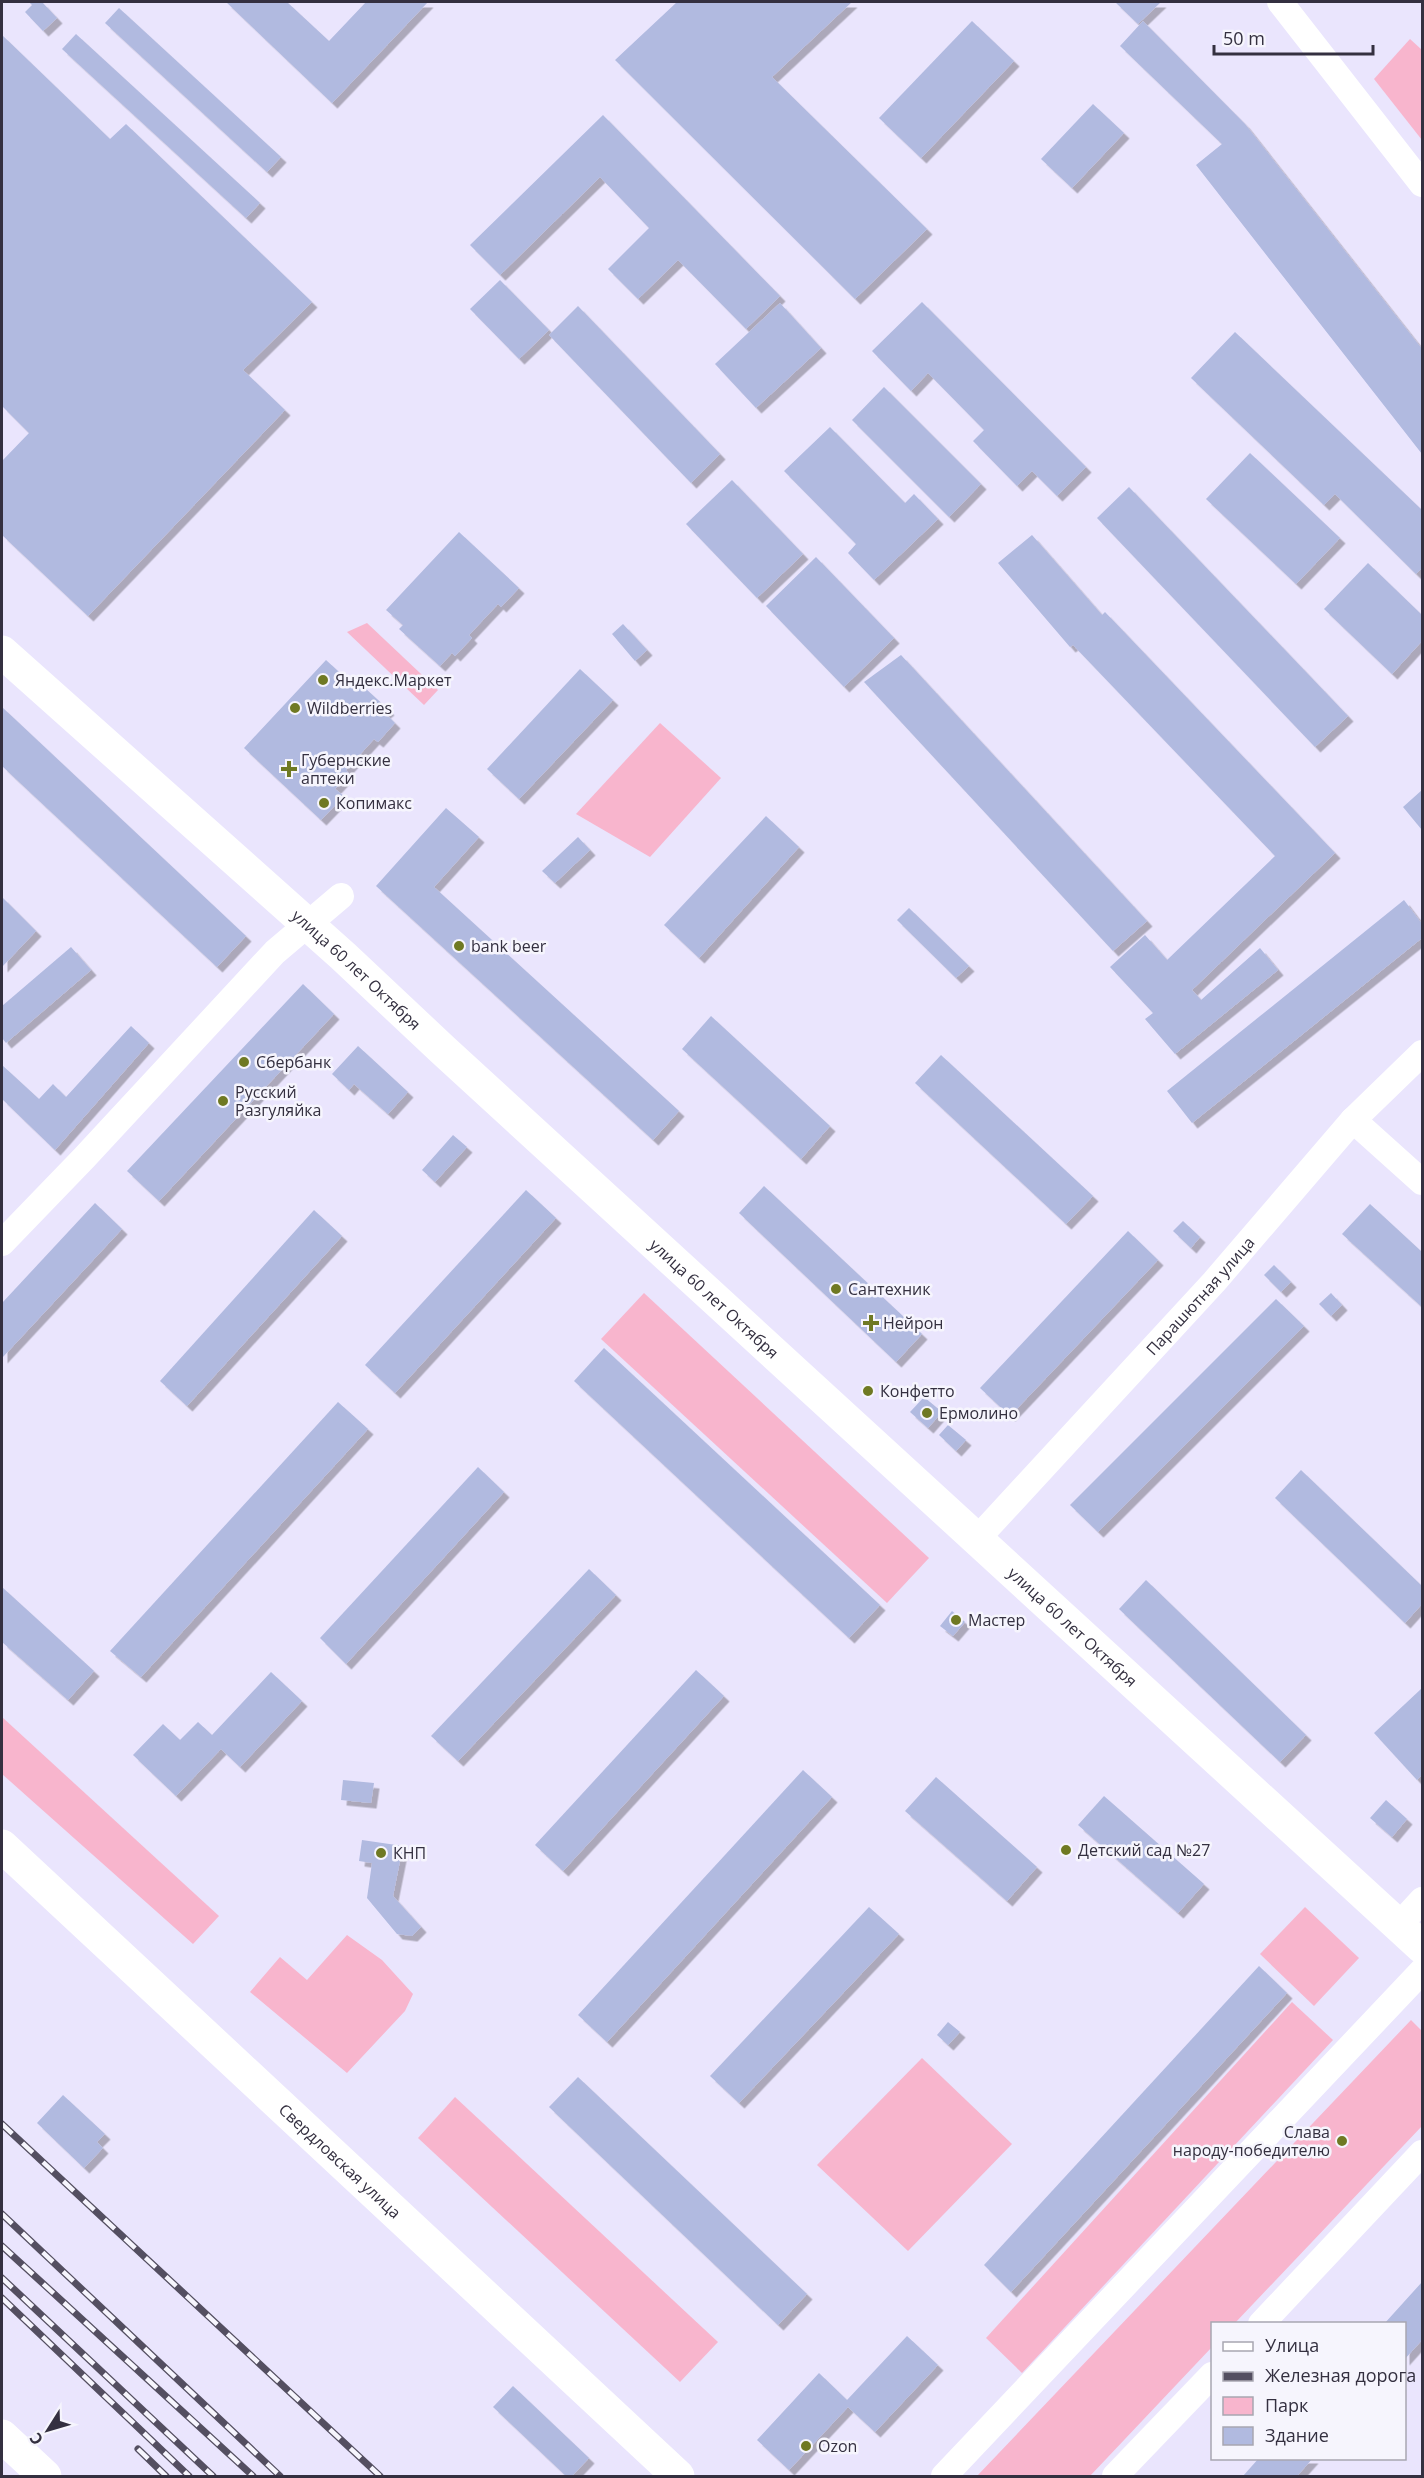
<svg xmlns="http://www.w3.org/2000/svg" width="1424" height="2478" font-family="'Open Sans',sans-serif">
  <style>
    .green { fill: #f8b5cd }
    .building { fill: #b1bae0; filter: url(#shadow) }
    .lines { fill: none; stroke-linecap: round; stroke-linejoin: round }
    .minor { stroke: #fff; stroke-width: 26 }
    .major { stroke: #fff; stroke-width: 33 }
    .highway { stroke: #fff; stroke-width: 33 }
    .rail-casing { stroke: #544f61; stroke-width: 7 }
    .rail { stroke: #f6f5fd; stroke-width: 4.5; stroke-dasharray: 14; stroke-linecap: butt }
    .poi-dot { fill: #6f7923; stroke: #f6f5fd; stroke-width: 2 }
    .labels { text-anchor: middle; stroke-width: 5; stroke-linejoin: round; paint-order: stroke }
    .poi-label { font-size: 16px; fill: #343040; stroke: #f6f5fd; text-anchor: start }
    .street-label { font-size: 16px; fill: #343040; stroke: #f6f5fd }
  </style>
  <defs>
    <filter id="shadow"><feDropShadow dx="5.5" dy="5.5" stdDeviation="0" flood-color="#0004"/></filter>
  </defs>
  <rect width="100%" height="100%" fill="#eae5fd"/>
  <g class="green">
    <polygon points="1410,39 1422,50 1422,140 1374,79"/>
    <polygon points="367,623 438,690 424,705 347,632"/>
    <polygon points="660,723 721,778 650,857 576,814"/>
    <polygon points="644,1293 929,1558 887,1603 601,1339"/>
    <polygon points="2,1717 219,1916 193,1944 2,1774"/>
    <polygon points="1305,1907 1359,1958 1314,2006 1260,1954"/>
    <polygon points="347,1935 382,1960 413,1994 405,2011 347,2073 250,1992 280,1957 307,1980"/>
    <polygon points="1292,2002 1333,2040 1022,2373 986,2338"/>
    <polygon points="1411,2020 1422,2031 1422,2126 1235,2323 1212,2324 1212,2347 1090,2476 977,2476"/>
    <polygon points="922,2058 1012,2144 908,2251 817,2165"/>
    <polygon points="455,2097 718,2342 680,2382 418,2138"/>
  </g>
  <g class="building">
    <polygon points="29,2 42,2 57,18 43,31 25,12 32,5"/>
    <polygon points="226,2 287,2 329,41 366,2 428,2 332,103"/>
    <polygon points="677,2 852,2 772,77 927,229 855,299 615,60"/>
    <polygon points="1115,2 1161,2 1138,24"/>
    <polygon points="119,8 281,157 267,172 105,23"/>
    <polygon points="972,21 1014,61 921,158 879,118"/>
    <polygon points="1143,21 1245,124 1422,349 1422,454 1196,165 1222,144 1120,46"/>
    <polygon points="76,34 260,203 246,218 62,49"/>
    <polygon points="2,35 110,139 126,124 312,302 243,370 285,410 88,616 2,535 2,461 29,433 2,406"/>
    <polygon points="1093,104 1124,133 1072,188 1041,159"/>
    <polygon points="603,115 780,296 746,329 678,260 638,299 608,269 649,228 600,177 500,275 470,245"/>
    <polygon points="500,280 549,330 519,359 470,309"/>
    <polygon points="922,302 1086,467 1057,496 1032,471 1017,486 973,441 984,430 928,373 911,391 872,351"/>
    <polygon points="780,303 821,348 756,408 715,364"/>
    <polygon points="578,306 720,454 691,483 549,335"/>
    <polygon points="1235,332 1422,510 1422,568 1416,574 1335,494 1324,505 1191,378"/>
    <polygon points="884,387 981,484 949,517 852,420"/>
    <polygon points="830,427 905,503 914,494 938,519 874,580 848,553 856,544 784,471"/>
    <polygon points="1250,453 1340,538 1296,584 1206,499"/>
    <polygon points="732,480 803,554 757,598 686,524"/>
    <polygon points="1129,487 1348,716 1315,747 1097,518"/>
    <polygon points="459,532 519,588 501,607 498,604 469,635 472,638 455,656 452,653 440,666 399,629 403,625 386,610"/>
    <polygon points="1032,535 1102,615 1105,612 1335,853 1192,990 1201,1000 1260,948 1278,970 1175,1054 1145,1019 1153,1013 1110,967 1145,935 1167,960 1275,856 1073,645 1070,647 998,563"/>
    <polygon points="816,557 894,638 844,687 766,606"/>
    <polygon points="1368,563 1422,615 1422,641 1392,674 1324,609"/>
    <polygon points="623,624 647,650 635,661 612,634"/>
    <polygon points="901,655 1147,921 1113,951 864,682"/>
    <polygon points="326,660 351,683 355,679 389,710 385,713 395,723 378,742 374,739 346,770 349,774 335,789 344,796 321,820 244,748"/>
    <polygon points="580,669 613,700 519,799 487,769"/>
    <polygon points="2,707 246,936 217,967 2,766"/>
    <polygon points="1422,790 1422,830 1403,807"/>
    <polygon points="446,808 479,837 434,887 679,1111 653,1140 376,886"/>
    <polygon points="766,816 799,847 699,958 664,925"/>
    <polygon points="578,837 590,850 555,883 542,871"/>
    <polygon points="2,897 36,931 2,967"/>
    <polygon points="1404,900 1422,924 1422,938 1192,1123 1167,1091"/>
    <polygon points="909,908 969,966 956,978 897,920"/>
    <polygon points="71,947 91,970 6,1043 2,1038 2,1006"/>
    <polygon points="303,984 334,1014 159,1201 127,1171"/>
    <polygon points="711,1016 830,1126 801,1159 682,1049"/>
    <polygon points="131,1026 149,1043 55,1150 2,1099 2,1065 39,1099 53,1084 66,1097"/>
    <polygon points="358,1046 408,1092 388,1114 354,1084 349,1090 332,1074"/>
    <polygon points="941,1055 1093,1196 1066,1224 915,1083"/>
    <polygon points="453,1135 467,1147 435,1182 422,1170"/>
    <polygon points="764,1186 922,1334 896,1362 739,1213"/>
    <polygon points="526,1190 556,1218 395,1393 365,1365"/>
    <polygon points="95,1203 122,1229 2,1358 2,1303"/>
    <polygon points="1370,1204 1422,1252 1422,1307 1342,1234"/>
    <polygon points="314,1210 342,1236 187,1406 160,1381"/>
    <polygon points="1183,1221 1200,1237 1191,1248 1173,1231"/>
    <polygon points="1128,1231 1158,1260 1010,1416 980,1388"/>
    <polygon points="1274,1265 1291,1282 1281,1292 1264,1275"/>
    <polygon points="1331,1293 1342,1305 1331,1316 1319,1304"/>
    <polygon points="1276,1299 1304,1326 1098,1532 1070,1505"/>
    <polygon points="604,1348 880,1605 849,1638 574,1381"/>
    <polygon points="924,1397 942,1412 928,1428 910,1412"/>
    <polygon points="338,1402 368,1429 141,1677 110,1651"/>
    <polygon points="948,1425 966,1440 956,1451 939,1435"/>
    <polygon points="478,1467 504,1492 346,1664 320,1638"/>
    <polygon points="1301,1470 1422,1586 1422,1604 1405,1623 1275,1498"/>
    <polygon points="589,1569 616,1595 458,1761 431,1736"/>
    <polygon points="1146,1580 1306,1735 1280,1762 1119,1609"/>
    <polygon points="2,1587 94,1671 68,1700 2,1642"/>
    <polygon points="952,1611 965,1622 953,1636 940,1626"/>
    <polygon points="696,1670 724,1696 563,1871 535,1845"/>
    <polygon points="271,1672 302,1701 240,1767 221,1749 176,1796 133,1755 163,1724 180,1740 198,1722 212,1735"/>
    <polygon points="1421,1689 1422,1775 1417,1780 1374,1733"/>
    <polygon points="803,1770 832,1797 607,2042 578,2015"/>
    <polygon points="936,1777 1037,1867 1007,1901 905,1811"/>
    <polygon points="343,1780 374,1783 371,1803 341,1800"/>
    <polygon points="1104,1796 1204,1884 1178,1913 1078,1825"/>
    <polygon points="1386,1800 1407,1819 1392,1837 1370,1818"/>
    <polygon points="362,1840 403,1846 393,1896 421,1927 412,1936 397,1934 367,1898 372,1863 359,1861"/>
    <polygon points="869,1907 899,1934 739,2103 710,2076"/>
    <polygon points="1259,1966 1287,1993 1011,2292 984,2265"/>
    <polygon points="948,2022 960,2032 948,2045 937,2035"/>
    <polygon points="578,2077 807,2294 778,2325 549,2107"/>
    <polygon points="63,2095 105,2134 97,2142 103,2148 84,2168 37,2123"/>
    <polygon points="1422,2282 1422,2340 1404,2360 1404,2324 1384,2324"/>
    <polygon points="907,2336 938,2365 875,2432 848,2407 789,2470 757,2440 819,2373 847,2400"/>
    <polygon points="513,2386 589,2458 572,2476 566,2476 493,2407"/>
    <polygon points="1259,2458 1313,2458 1297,2476 1243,2476"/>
  </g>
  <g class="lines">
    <g class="minor">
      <polyline points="1280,2 1422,184"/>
      <polyline points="1353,1120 1422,1182"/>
      <polyline points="2,1243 84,1158 275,952 341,896"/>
      <path id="s1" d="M 977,1539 L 1214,1282 L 1353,1120 L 1422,1053"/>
      <polyline points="1399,1925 1422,1900"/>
      <polyline points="1261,2324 1422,2153"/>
      <polyline points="944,2476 1422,1971"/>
      <polyline points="1115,2476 1212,2375"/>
    </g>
    <g class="major">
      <path id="s2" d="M 2,652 L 343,956 L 443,1050 L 1422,1947"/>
      <polyline points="2,2436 45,2476"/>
    </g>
    <path class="highway" id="s3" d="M 2,1846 L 678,2476"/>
    <g class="rail-casing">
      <g id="rail">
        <polyline points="2,2124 380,2476"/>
        <polyline points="2,2214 280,2476"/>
        <polyline points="2,2246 253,2476"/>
        <polyline points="2,2278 213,2476"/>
        <polyline points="2,2298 189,2476"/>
        <polyline points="138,2449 166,2476"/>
      </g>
    </g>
    <use href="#rail" class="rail"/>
  </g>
  <g class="poi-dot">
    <circle cx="323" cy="680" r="6"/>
    <circle cx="295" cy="708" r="6"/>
    <path d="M286 760h6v6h6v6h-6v6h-6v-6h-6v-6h6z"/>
    <circle cx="324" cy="803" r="6"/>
    <circle cx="459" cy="946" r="6"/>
    <circle cx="244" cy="1062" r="6"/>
    <circle cx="223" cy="1101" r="6"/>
    <circle cx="836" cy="1289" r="6"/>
    <path d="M868 1314h6v6h6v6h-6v6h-6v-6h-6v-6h6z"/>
    <circle cx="868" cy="1391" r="6"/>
    <circle cx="927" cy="1413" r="6"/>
    <circle cx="956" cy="1620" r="6"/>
    <circle cx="1066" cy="1850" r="6"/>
    <circle cx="381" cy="1853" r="6"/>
    <circle cx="1342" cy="2141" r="6"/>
    <circle cx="806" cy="2446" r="6"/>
  </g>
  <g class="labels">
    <g class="poi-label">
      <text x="335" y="686">Яндекс.Маркет</text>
      <text x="307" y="714">Wildberries</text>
      <text x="301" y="766">Губернские<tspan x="301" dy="18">аптеки</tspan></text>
      <text x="336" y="809">Копимакс</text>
      <text x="471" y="952">bank beer</text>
      <text x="256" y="1068">Сбербанк</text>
      <text x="235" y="1098">Русский<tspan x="235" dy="18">Разгуляйка</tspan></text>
      <text x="848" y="1295">Сантехник</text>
      <text x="883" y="1329">Нейрон</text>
      <text x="880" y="1397">Конфетто</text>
      <text x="939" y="1419">Ермолино</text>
      <text x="968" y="1626">Мастер</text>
      <text x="1078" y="1856">Детский сад №27</text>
      <text x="393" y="1859">КНП</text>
      <text x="1330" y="2138" text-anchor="end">Слава<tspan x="1330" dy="18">народу-победителю</tspan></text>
      <text x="818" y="2452">Ozon</text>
    </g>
    <g class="street-label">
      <text dy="6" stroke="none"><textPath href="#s2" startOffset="476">улица 60 лет Октября</textPath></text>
      <text dy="6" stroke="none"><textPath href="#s1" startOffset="330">Парашютная улица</textPath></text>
      <text dy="6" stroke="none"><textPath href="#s2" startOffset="962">улица 60 лет Октября</textPath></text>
      <text dy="6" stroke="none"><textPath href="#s2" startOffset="1448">улица 60 лет Октября</textPath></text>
      <text dy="6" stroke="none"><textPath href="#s3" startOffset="462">Свердловская улица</textPath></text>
    </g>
  </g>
  <rect width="1424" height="2478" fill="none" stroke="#343040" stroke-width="6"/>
  <rect x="1211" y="2322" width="195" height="138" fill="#f6f5fd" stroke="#a8a6b1" stroke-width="1.5"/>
  <rect x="1223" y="2342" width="30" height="9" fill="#ffffff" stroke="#a8a6b1" stroke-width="1.5"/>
  <text x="1265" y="2352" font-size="18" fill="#343040">Улица</text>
  <rect x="1223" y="2372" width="30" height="9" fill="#544f61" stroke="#a8a6b1" stroke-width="1.5"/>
  <text x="1265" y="2382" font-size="18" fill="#343040">Железная дорога</text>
  <rect x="1223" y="2397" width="30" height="18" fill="#f8b5cd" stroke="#a8a6b1" stroke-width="1.5"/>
  <text x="1265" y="2412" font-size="18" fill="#343040">Парк</text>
  <rect x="1223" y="2427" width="30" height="18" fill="#b1bae0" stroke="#a8a6b1" stroke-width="1.5"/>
  <text x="1265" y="2442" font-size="18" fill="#343040">Здание</text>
  <g transform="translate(48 2430) rotate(233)" stroke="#f6f5fd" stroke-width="4.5" paint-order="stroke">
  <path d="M0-4.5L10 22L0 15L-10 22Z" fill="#343040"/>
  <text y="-9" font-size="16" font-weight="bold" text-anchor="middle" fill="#343040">С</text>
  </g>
  <path d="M1214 45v9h159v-9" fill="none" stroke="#343040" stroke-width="3"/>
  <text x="1223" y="45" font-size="18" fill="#343040" stroke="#f6f5fd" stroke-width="4.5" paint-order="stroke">50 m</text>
</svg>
